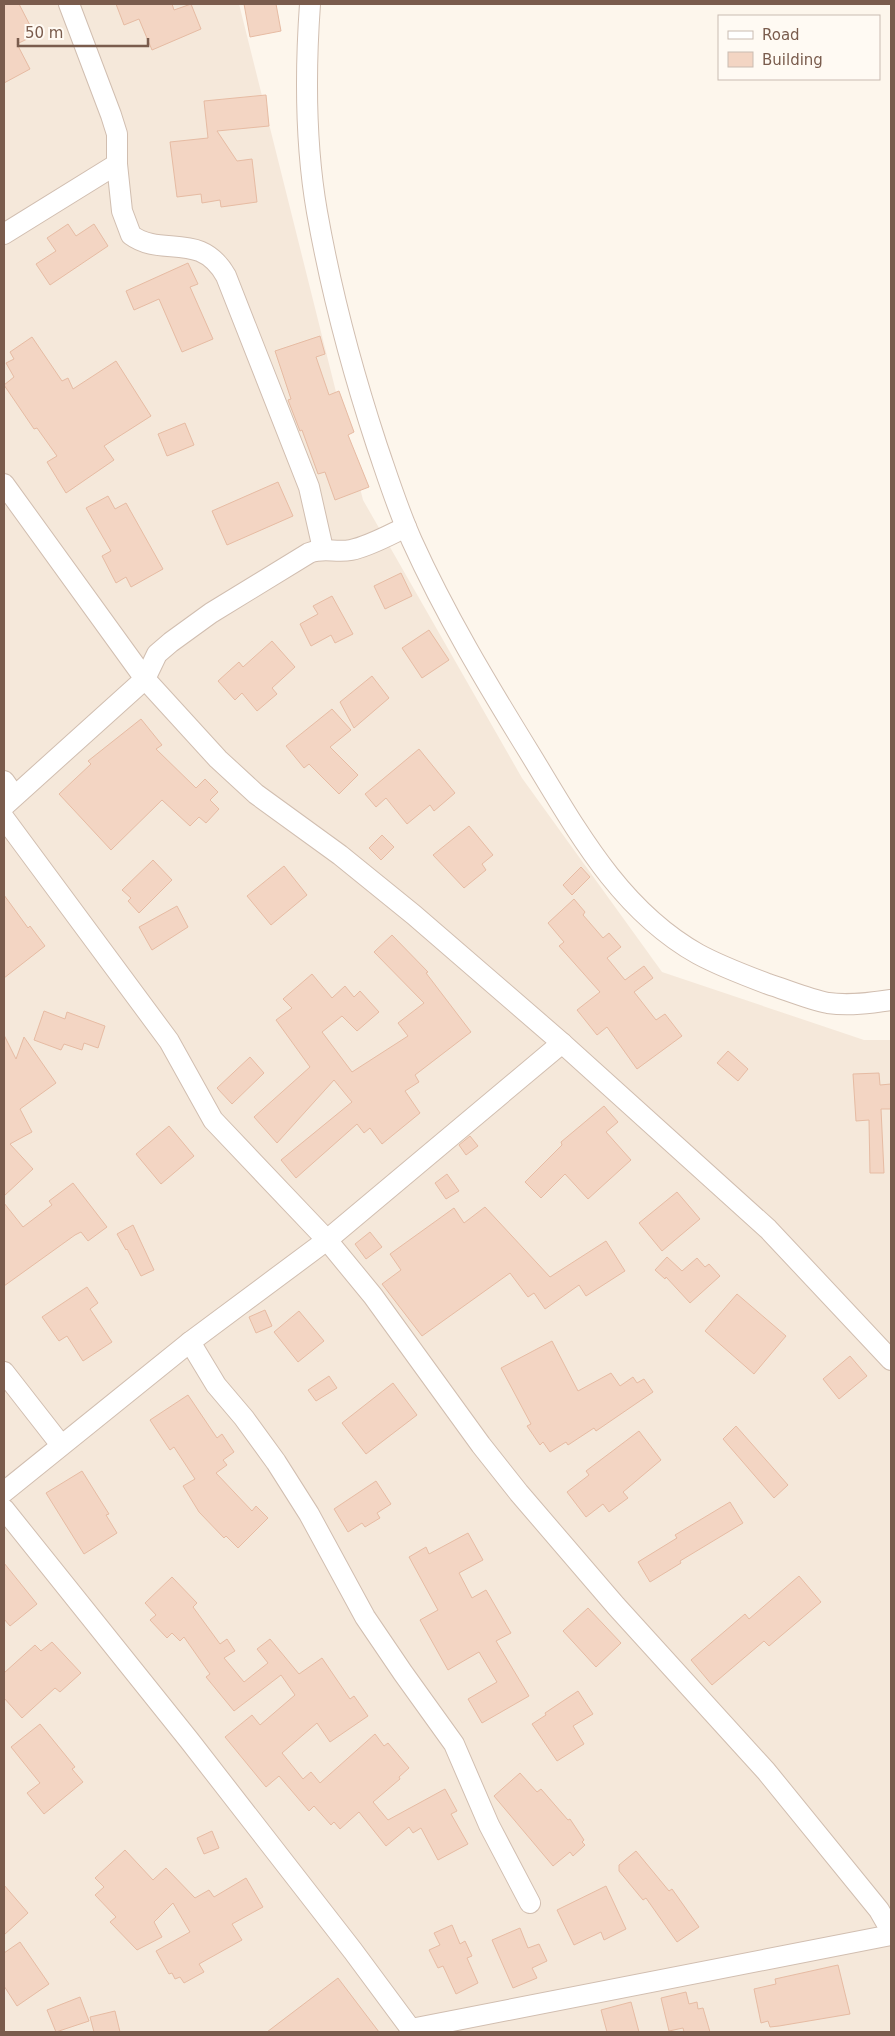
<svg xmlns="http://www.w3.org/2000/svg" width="895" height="2036" font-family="'DejaVu Sans',sans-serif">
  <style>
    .residential { fill: #f5e8da }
    .building { fill: #f3d5c3; stroke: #e6bba3 }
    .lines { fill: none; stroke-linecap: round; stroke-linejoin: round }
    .street-casing { stroke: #d1beb0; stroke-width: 22 }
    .street { stroke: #fff; stroke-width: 20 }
  </style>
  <rect width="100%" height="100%" fill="#fdf6ec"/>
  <polygon class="residential" points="4,4 239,4 363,500 522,778 662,972 864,1040 891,1040 891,2032 4,2032"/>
  <g class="building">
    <polygon points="4,4 19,4 35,35 17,44 30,69 4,83"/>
    <polygon points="116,4 172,4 174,10 191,4 201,29 152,50 139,19 124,25"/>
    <polygon points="244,4 276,4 281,31 250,37"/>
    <polygon points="266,95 269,126 217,131 237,161 252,159 257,202 221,207 220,200 202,203 201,194 177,197 170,142 208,138 204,101"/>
    <polygon points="68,224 76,236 94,224 108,246 50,285 36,264 56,251 47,238"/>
    <polygon points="188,263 198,284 190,287 213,339 182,352 159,299 134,310 126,291"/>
    <polygon points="320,336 325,354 316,357 329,395 339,391 354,432 348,435 369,487 335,500 325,472 318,474 302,430 300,431 288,400 291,399 275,351"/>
    <polygon points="32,337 62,381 68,378 73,389 116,361 151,416 104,446 114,460 66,493 47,462 57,456 37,428 34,429 4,385 14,377 6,363 14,359 10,352"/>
    <polygon points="185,423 194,445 167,456 158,434"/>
    <polygon points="278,482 293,516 227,545 212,511"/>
    <polygon points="108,496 115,509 126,503 163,569 131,587 126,577 116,583 102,556 111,551 86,508"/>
    <polygon points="401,573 412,596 385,609 374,586"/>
    <polygon points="332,596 353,634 335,643 331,635 311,646 300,624 318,614 313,606"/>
    <polygon points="429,630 449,660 422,678 402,648"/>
    <polygon points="272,641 295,667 272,688 277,694 257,711 242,693 235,700 218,681 239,662 243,667"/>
    <polygon points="372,676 389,698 354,728 340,702"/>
    <polygon points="332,709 351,730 330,747 358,775 339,794 309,764 304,768 286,746"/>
    <polygon points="141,719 162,745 156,749 196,788 205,779 218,792 210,800 219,809 206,823 199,817 190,826 162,800 111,850 59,794 91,764 88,761"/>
    <polygon points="419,749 455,793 434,811 430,805 407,824 386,798 376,807 365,794"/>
    <polygon points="469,826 493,855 482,864 486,870 464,888 433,855"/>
    <polygon points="382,835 394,847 381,860 369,848"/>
    <polygon points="153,860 172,880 139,913 128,901 131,898 122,890"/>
    <polygon points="284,866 307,895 271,925 247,896"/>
    <polygon points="581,867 590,877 572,895 563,885"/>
    <polygon points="4,895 28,928 30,926 45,946 4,978"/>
    <polygon points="574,899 585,912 583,915 603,938 609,933 621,947 607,958 625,980 644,966 653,978 634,992 656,1020 665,1014 682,1036 637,1069 607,1027 597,1035 577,1010 600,992 559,946 564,942 548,923"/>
    <polygon points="177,906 188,927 152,950 139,927"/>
    <polygon points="392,935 428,972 426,973 471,1032 415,1075 419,1082 405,1091 420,1113 382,1144 370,1128 364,1133 357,1124 296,1178 281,1160 352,1102 334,1080 277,1143 254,1117 310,1067 276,1020 292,1008 283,999 312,974 332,998 345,986 354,997 360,991 379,1012 357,1031 342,1016 322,1032 352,1072 408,1036 398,1023 424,1003 374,952"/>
    <polygon points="44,1011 65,1019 67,1012 105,1026 98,1048 84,1043 82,1050 64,1044 61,1050 34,1040"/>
    <polygon points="4,1035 16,1059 24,1037 56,1083 20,1109 32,1132 10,1144 33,1169 4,1196"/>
    <polygon points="728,1051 748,1069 738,1081 717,1063"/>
    <polygon points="250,1057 264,1073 232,1104 217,1088"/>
    <polygon points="879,1073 880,1085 891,1084 891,1109 881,1109 884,1173 870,1173 869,1120 856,1121 853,1074"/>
    <polygon points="604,1106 618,1122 606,1132 631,1160 588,1199 565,1174 541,1198 525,1182 562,1145 561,1142"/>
    <polygon points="169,1126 194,1156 161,1184 136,1154"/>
    <polygon points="470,1136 478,1146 466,1155 459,1145"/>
    <polygon points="447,1174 459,1191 446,1199 435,1183"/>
    <polygon points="73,1183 107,1227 88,1241 81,1232 75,1235 4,1286 4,1203 23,1227 52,1205 49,1201"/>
    <polygon points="677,1192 700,1219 662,1251 639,1223"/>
    <polygon points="485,1207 550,1277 606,1241 625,1271 586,1296 579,1285 545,1309 534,1293 528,1297 510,1273 422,1336 382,1284 401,1270 390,1254 454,1208 464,1223"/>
    <polygon points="133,1225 154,1270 141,1276 127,1249 126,1250 117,1234"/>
    <polygon points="370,1232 382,1247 366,1259 355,1244"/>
    <polygon points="667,1257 682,1271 697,1258 705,1267 709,1264 720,1276 690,1303 666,1277 665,1279 655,1270"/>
    <polygon points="87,1287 98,1303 90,1309 112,1342 83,1361 67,1336 59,1341 42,1317"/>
    <polygon points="737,1294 786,1336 754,1374 705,1331"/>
    <polygon points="265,1310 272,1326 256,1333 249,1317"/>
    <polygon points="299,1311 324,1341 298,1362 274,1332"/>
    <polygon points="552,1341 578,1391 611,1373 620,1386 633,1377 637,1383 644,1379 653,1392 596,1431 594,1428 568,1445 566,1442 550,1452 543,1442 540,1445 527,1426 531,1424 501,1368"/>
    <polygon points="850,1356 867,1376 839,1399 823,1379"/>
    <polygon points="329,1376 337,1388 316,1401 308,1390"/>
    <polygon points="393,1383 417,1415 366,1454 342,1423"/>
    <polygon points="188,1395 217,1438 222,1434 234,1452 223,1460 227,1465 216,1473 252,1511 256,1506 268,1518 238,1548 226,1536 224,1538 199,1512 183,1486 195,1479 174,1447 170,1450 150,1420"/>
    <polygon points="736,1426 788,1485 774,1498 723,1439"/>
    <polygon points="639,1431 661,1460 623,1492 628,1498 609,1512 603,1504 586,1517 567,1492 589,1475 586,1471"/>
    <polygon points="82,1471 109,1514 106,1515 117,1533 84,1554 46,1493"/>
    <polygon points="376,1481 391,1504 377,1513 380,1518 365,1527 362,1523 348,1532 334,1509"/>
    <polygon points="730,1502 743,1523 680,1561 681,1563 650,1582 638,1562 677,1538 675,1535"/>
    <polygon points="468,1533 483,1560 459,1573 472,1598 486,1590 511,1633 496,1641 529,1696 482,1723 468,1699 497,1682 479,1652 448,1670 420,1620 438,1610 409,1557 426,1547 429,1554"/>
    <polygon points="4,1563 37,1604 10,1626 4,1619"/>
    <polygon points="799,1576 821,1602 769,1646 764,1641 712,1685 691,1660 745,1614 749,1619"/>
    <polygon points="172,1577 197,1603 193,1607 220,1644 227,1639 235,1651 224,1658 244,1682 268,1663 257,1649 270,1639 299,1674 322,1658 350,1699 354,1696 368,1716 330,1742 317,1723 282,1753 303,1779 311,1772 320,1783 375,1734 384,1746 388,1743 409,1768 399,1777 400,1779 373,1802 388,1820 445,1789 457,1811 451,1814 468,1844 438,1860 421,1828 413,1833 409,1827 386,1846 359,1812 340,1829 334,1822 331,1825 314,1806 309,1811 279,1776 266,1787 225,1737 252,1715 260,1725 295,1695 281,1675 234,1711 206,1677 210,1674 184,1637 180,1641 172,1633 167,1638 150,1620 156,1615 145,1603"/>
    <polygon points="588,1608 621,1643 596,1667 563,1631"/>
    <polygon points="52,1642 81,1673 60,1692 55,1688 22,1718 4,1698 4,1673 35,1645 41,1651"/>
    <polygon points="578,1691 593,1714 573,1726 584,1744 557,1761 532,1724 546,1715 545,1713"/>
    <polygon points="40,1724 75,1767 72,1769 83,1782 44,1814 27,1793 40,1783 11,1747"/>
    <polygon points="520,1773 537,1792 541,1789 568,1820 570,1819 584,1840 582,1842 585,1845 573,1856 570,1852 553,1866 494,1796"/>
    <polygon points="212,1831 219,1848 204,1854 197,1838"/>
    <polygon points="125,1850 153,1880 166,1868 195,1898 209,1890 214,1897 246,1878 263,1907 232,1924 242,1940 199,1964 204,1972 184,1983 180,1977 175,1979 172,1973 169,1974 156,1951 190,1932 173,1903 154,1922 162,1937 137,1950 110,1922 116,1917 95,1895 104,1887 95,1878"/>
    <polygon points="636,1851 669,1891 672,1889 699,1927 677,1942 646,1898 643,1900 619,1871 619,1865"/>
    <polygon points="4,1885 28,1913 4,1935"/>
    <polygon points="606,1886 626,1929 604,1940 601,1932 574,1945 557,1910"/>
    <polygon points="452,1925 460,1944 465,1941 472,1956 467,1958 478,1983 456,1994 443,1966 438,1968 429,1950 440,1945 434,1933"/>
    <polygon points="520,1928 528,1948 539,1944 547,1961 532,1968 537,1978 513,1988 492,1940"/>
    <polygon points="20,1942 49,1984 17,2006 4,1986 4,1953"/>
    <polygon points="838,1965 850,2014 779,2026 770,2027 768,2021 761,2023 754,1989 776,1984 775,1979"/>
    <polygon points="338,1978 379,2032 267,2032"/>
    <polygon points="686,1992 689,2004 697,2002 698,2009 703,2008 710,2032 684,2032 683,2028 669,2031 661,1998"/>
    <polygon points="80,1997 89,2021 56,2032 47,2010"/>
    <polygon points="631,2002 639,2032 607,2032 601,2010"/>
    <polygon points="115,2011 120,2032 94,2032 90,2017"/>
  </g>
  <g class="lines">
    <g class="street-casing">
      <g id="street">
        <path d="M 310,4 C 305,74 305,143 317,212 C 331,291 352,370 377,446 C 388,478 398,510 412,541 C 445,614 487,684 529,752 C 575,827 618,909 698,954 C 720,966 744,975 768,984 C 787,990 808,999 828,1003 C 849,1006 871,1003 891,1000"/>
        <path d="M 117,164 L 122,211 L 131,235 C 162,258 200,230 226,276 L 309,487 L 323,549"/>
        <polyline points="4,234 117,164 117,134 111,115 69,4"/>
        <polyline points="4,484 145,679 218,759 256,794 340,855 414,915 562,1043 768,1229 891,1360"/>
        <polyline points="4,781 14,795"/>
        <path d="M 4,806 L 145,679 L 157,654 L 171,642 L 211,613 L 309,553 C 323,547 336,553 351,550 C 370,546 389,535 406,527"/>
        <polyline points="4,818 169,1041 213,1120 327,1240 373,1296 481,1445 519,1493 616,1606 766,1771 879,1910 891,1931"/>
        <polyline points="190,1342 216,1385 244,1418 276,1462 309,1514 365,1617 403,1673 454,1744 489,1825 530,1903"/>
        <polyline points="4,1372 61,1445"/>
        <polyline points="4,1492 190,1342 327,1240 562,1043"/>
        <polyline points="4,1509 189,1740 353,1951 413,2032"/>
        <polyline points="411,2029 891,1935"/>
      </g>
    </g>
    <use href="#street" class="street"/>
  </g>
  <rect width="895" height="2036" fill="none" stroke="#7a5c4d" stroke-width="10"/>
  <rect x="718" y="15" width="162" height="65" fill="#fffaf3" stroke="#cabbb1"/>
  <rect x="728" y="31" width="25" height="8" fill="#ffffff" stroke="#cabbb1"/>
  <text x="762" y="40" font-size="15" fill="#7a5c4d">Road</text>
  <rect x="728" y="52" width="25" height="15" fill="#f3d5c3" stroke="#cabbb1"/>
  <text x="762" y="65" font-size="15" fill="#7a5c4d">Building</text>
  <path d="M18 38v8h130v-8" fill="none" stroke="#7a5c4d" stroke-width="2.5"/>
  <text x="25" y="38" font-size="15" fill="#7a5c4d" stroke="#fffaf3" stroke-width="4" paint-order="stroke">50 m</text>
</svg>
